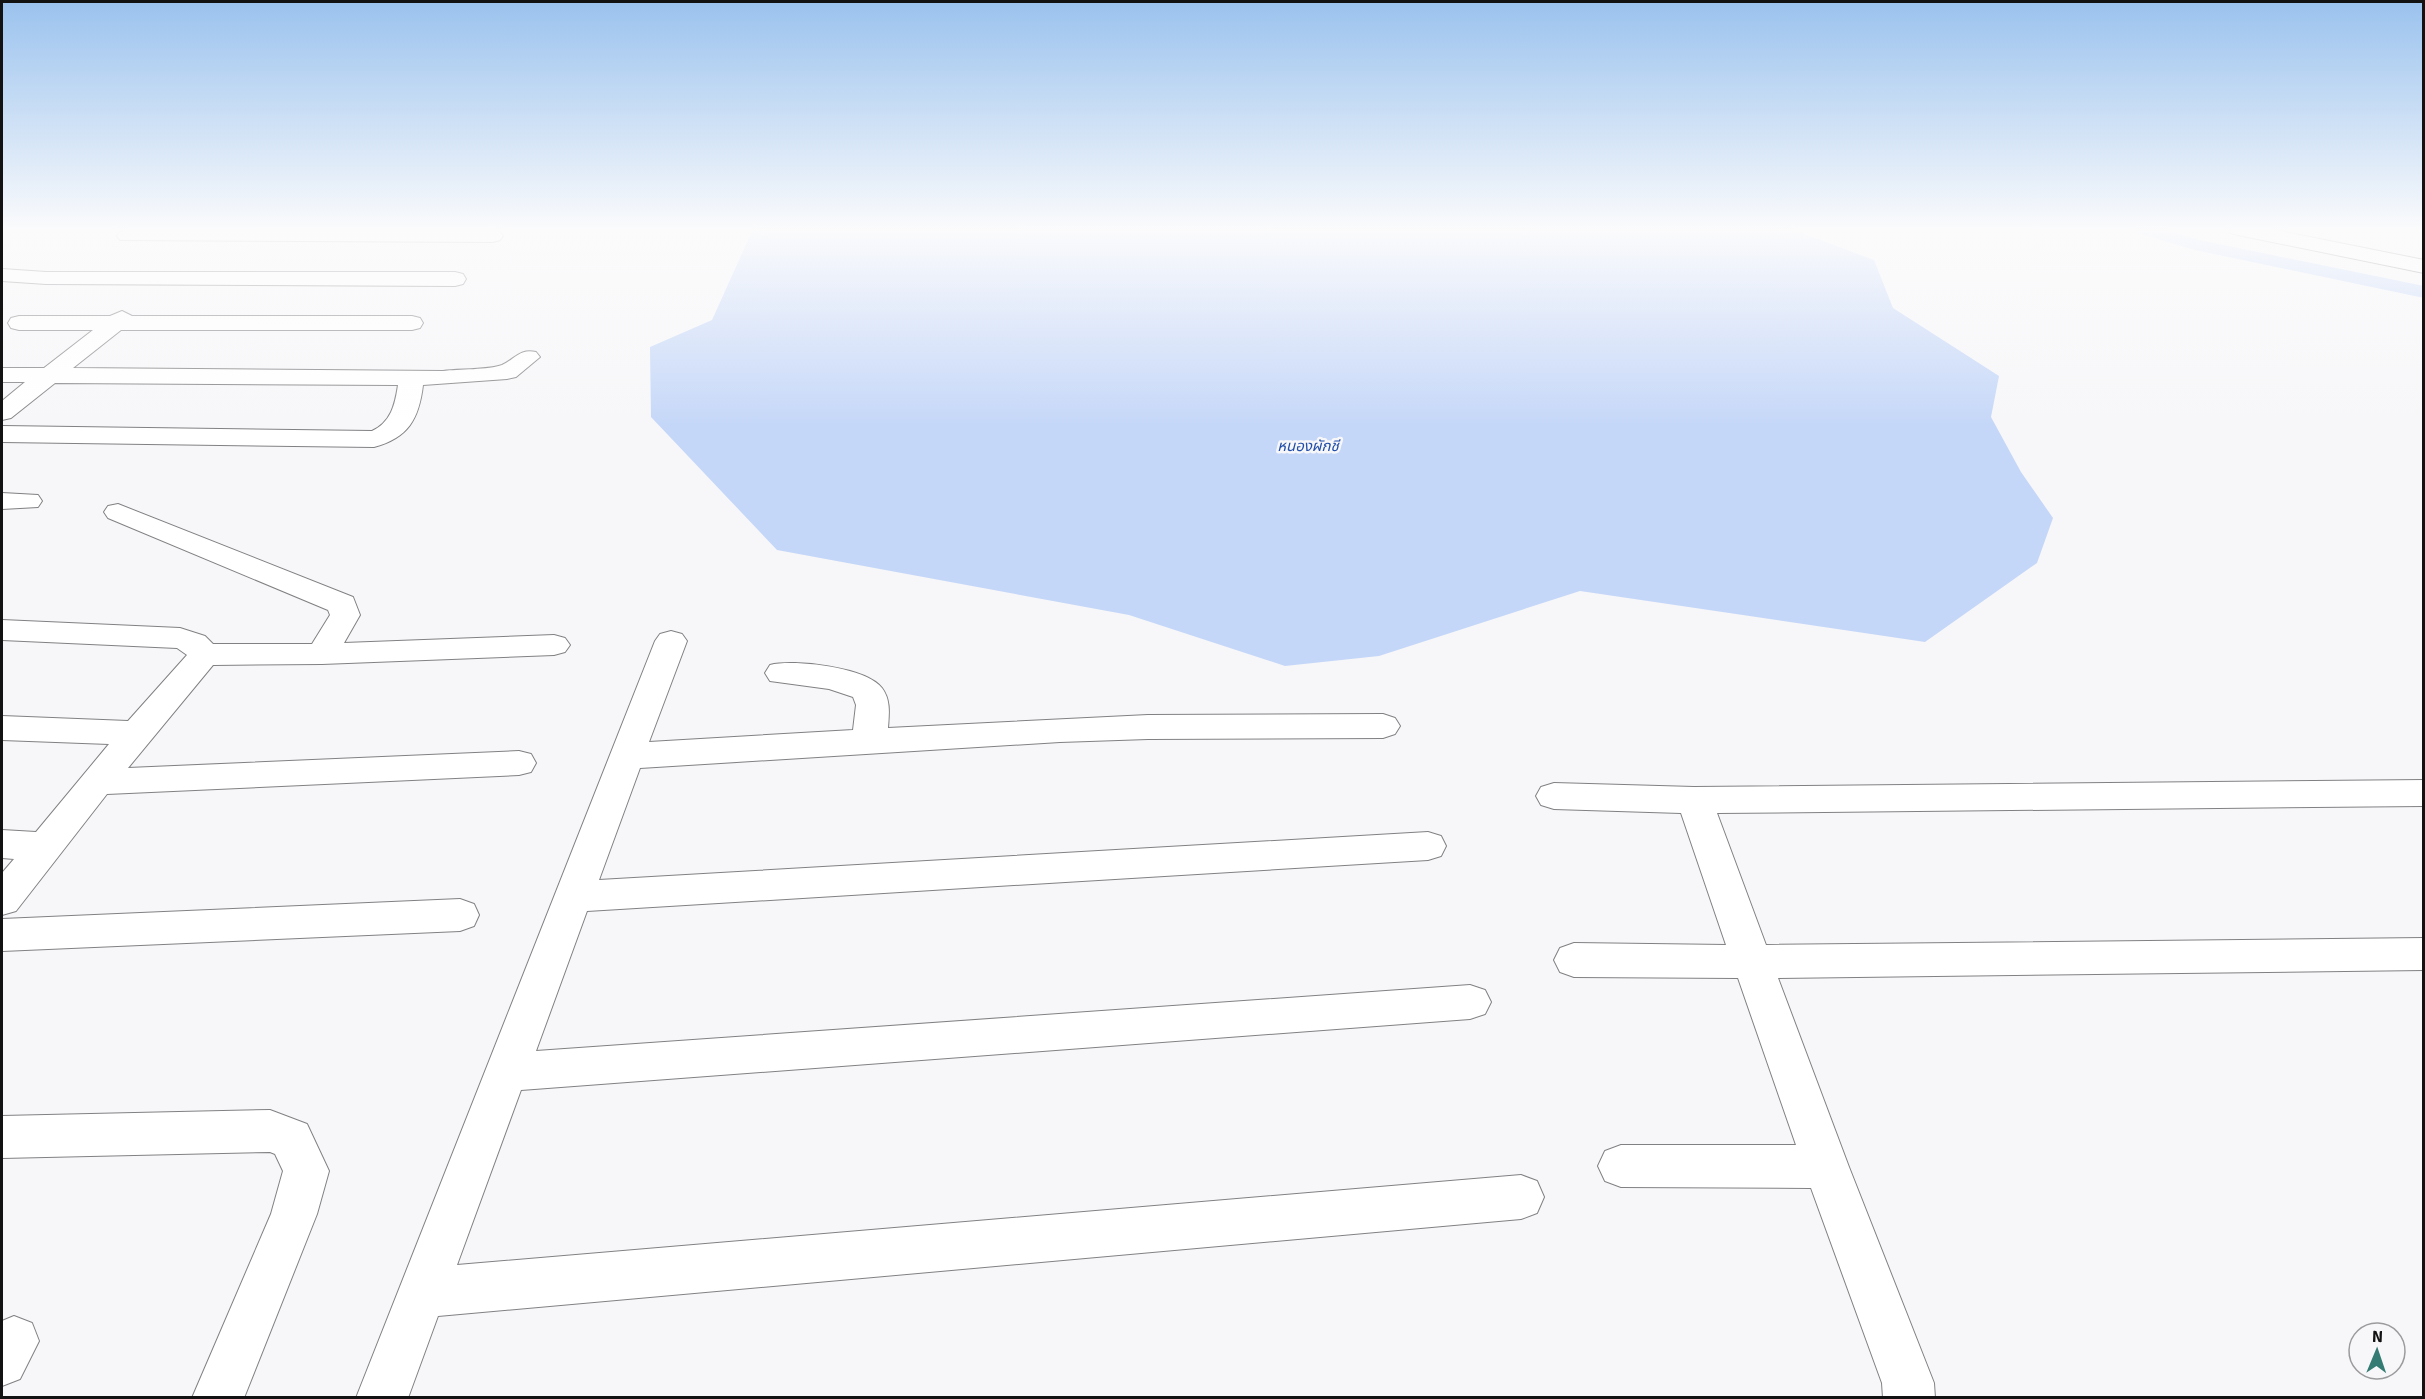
<svg xmlns="http://www.w3.org/2000/svg" width="2425" height="1399" font-family="Signika,'Noto Sans Thai',sans-serif">
  <style>
    .water { fill: #c5d7f8 }
    .lines { fill: none; stroke-linecap: round; stroke-linejoin: round }
    .canal { fill: #c5d7f8; fill-rule: evenodd }
    .minor-casing { stroke: #808183; stroke-width: 2 }
    .major-casing { stroke: #808183; stroke-width: 2 }
    .minor { fill: #fff; fill-rule: evenodd }
    .major { fill: #fff; fill-rule: evenodd }
    .labels { text-anchor: middle; stroke-width: 5; stroke-linejoin: round; paint-order: stroke }
    .far-water-label { font-size: 15px; font-style: italic; fill: #214ea9; stroke: #f7f7f9 }
  </style>
  <rect width="100%" height="100%" fill="#f7f7f9"/>
  <polygon class="water" points="753,229 1791,229 1874,260 1893,308 1999,376 1991,417 2021,472 2053,518 2037,563 1925,642 1580,591 1379,656 1285,666 1129,615 777,550 651,417 650,347 712,320"/>
  <g class="lines">
    <polygon class="canal" points="2135,229 2163,229 2199,240 2424,286 2424,298 2195,250 2137,233"/>
    <g class="minor-casing">
      <g id="minor">
        <polygon points="127,230 493,230 500,232 503,236 500,240 493,242 120,240 117,236 120,232"/>
        <polygon points="2,269 46,272 455,272 463,274 466,279 463,284 455,286 46,284 2,281"/>
        <path d="M 122,311 L 132,316 L 412,316 L 420,318 L 423,323 L 420,328 L 412,330 L 121,330 L 73,368 L 443,371 C 458,369 489,370 502,365 C 515,359 520,348 536,352 L 540,357 L 516,377 L 507,379 L 423,385 C 419,419 408,438 374,447 L 2,442 L 2,426 L 372,431 C 391,422 395,405 398,385 L 55,383 L 11,418 L 2,420 L 2,401 L 25,382 L 2,382 L 2,368 L 44,368 L 93,330 L 19,330 L 11,328 L 8,323 L 11,318 L 19,316 L 110,316 Z"/>
        <polygon points="2,493 38,495 42,501 38,507 2,509"/>
        <polygon points="118,504 353,597 360,615 344,643 554,635 565,638 570,645 565,652 554,655 322,664 213,665 128,768 519,751 531,754 536,763 531,772 519,775 107,794 16,911 2,915 2,873 14,859 2,858 2,830 36,832 109,744 2,740 2,716 128,721 187,655 177,648 2,640 2,620 180,628 205,636 213,644 312,644 330,615 328,610 108,518 104,512 108,506"/>
        <path d="M 671,631 L 682,634 L 687,641 L 649,742 L 853,730 L 856,705 L 853,697 L 829,689 L 770,681 L 765,673 L 770,665 C 793,659 866,667 882,688 C 891,700 889,714 888,728 L 1148,715 L 1383,714 L 1395,718 L 1400,726 L 1395,734 L 1383,738 L 1148,739 L 1060,742 L 640,768 L 599,880 L 1428,832 L 1441,836 L 1446,846 L 1441,856 L 1428,860 L 587,911 L 536,1051 L 1470,985 L 1485,990 L 1491,1002 L 1485,1014 L 1470,1019 L 521,1090 L 457,1265 L 1521,1175 L 1537,1181 L 1544,1197 L 1537,1213 L 1521,1219 L 438,1316 L 408,1398 L 356,1398 L 655,641 L 660,634 Z"/>
        <polygon points="2424,780 2424,806 1717,813 1766,945 2424,938 2424,970 1778,978 1849,1167 1934,1383 1935,1398 1883,1398 1882,1383 1811,1188 1621,1187 1605,1181 1598,1166 1605,1151 1621,1145 1796,1145 1738,978 1574,977 1560,972 1554,960 1560,948 1574,943 1726,945 1681,813 1554,809 1541,805 1536,796 1541,787 1554,783 1694,787"/>
        <polygon points="460,899 474,904 479,915 474,926 460,931 2,951 2,919"/>
        <polygon points="270,1110 307,1124 329,1171 317,1214 244,1398 192,1398 271,1214 283,1171 275,1154 270,1152 2,1158 2,1116"/>
        <polygon points="14,1316 32,1323 39,1341 20,1379 2,1386 2,1321"/>
      </g>
    </g>
    <g class="major-casing">
      <polygon id="major" points="2228,229 2270,229 2424,260 2424,273 2238,235 2231,233"/>
    </g>
    <use href="#minor" class="minor"/>
    <use href="#major" class="major"/>
  </g>
  <linearGradient id="sky" x2="0" y2="1"><stop stop-color="#9ac2ee"/><stop offset="0.54" stop-color="#fbfbfc"/><stop offset="1" stop-color="#fbfbfc" stop-opacity="0"/></linearGradient>
  <rect width="2425" height="425" fill="url(#sky)"/>
  <g class="labels">
    <g class="far-water-label">
      <text x="1308" y="451">หนองผักชี</text>
    </g>
  </g>
  <rect width="2425" height="1399" fill="none" stroke="#121213" stroke-width="6"/>
  <g transform="translate(2377 1351) rotate(2)"><circle r="28" fill="#f7f7f9" stroke="#9b9b9d" stroke-width="1.5"/>
  <path d="M0-4.5L10 22L0 15L-10 22Z" fill="#347b73"/>
  <text y="-9" font-size="16" font-weight="bold" text-anchor="middle" fill="#121213">N</text>
  </g>
</svg>
